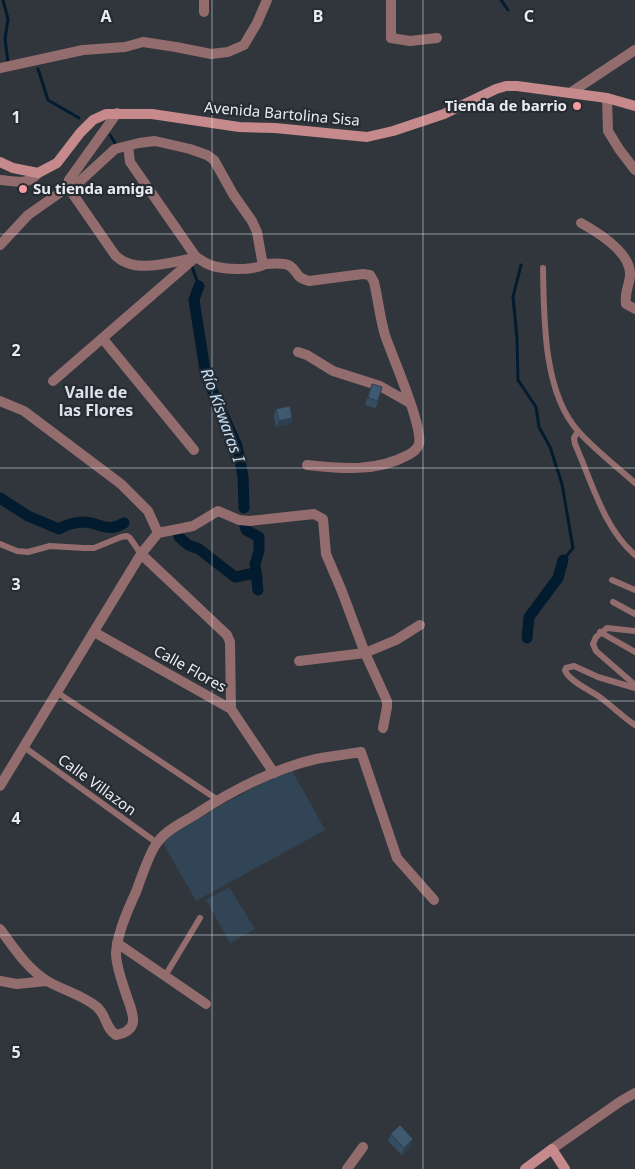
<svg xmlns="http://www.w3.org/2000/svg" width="635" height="1169" font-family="'Noto Sans',sans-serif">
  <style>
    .green { fill: #314557 }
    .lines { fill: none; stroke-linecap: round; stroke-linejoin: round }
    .stream { stroke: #031b2f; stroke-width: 3 }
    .canal { stroke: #031b2f; stroke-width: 11 }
    .lane { stroke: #936c6d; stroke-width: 6 }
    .street { stroke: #936c6d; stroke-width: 10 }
    .secondary { stroke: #c78a8c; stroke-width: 10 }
    .wall { fill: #364d61 }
    .shaded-wall { fill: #2c3e4f }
    .building { fill: #3f5971; stroke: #2c3e4f }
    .grid { fill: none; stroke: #e8ecf0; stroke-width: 1; stroke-opacity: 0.55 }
    .poi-dot { fill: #f59b9e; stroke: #262c32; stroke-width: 2 }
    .labels { text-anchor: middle; stroke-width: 4.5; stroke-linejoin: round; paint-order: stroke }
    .poi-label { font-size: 15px; font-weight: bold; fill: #e8ecf0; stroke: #262c32; text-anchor: end }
    .street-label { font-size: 15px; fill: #e8ecf0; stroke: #262c32 }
    .neighbourhood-label { font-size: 16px; font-weight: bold; fill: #dbe3eb; stroke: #262c32 }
    .water-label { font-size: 16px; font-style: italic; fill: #c3e1fb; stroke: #262c32 }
    .grid-label { font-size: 16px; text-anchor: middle; font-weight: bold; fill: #e8ecf0; stroke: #262c32; stroke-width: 4.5; stroke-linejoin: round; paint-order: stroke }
  </style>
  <rect width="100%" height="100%" fill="#30363c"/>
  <g class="green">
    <polygon points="290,767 325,830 196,901 161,839"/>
    <polygon points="229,887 255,929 230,943 206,900"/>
  </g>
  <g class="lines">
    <g class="stream">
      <polyline points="3,0 8,19 5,39 8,62"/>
      <polyline points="501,0 508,10"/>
      <polyline points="38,69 48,100 79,118"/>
      <polyline points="110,135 115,143"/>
      <polyline points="521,265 513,297 517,338 518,380 536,407 539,427 550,447 562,484 573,548 563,560"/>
      <polyline points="192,267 199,286"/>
    </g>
    <g class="canal">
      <polyline points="199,286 194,300 206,376 237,446 243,476 244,508"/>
      <path d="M 0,498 L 28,516 L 59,529 C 66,525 76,522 84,522 C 100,523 108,533 124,523"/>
      <polyline points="245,526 246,530 259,537 259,551 255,564 258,590"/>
      <polyline points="179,537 188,545 199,549 235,577 250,574 257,577"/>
      <polyline points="527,638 529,617 558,578 563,560"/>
    </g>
    <g class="lane">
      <path d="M 543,268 C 544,318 543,392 578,431 C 595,450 616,466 635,483"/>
      <path d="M 578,431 L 574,438 L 575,444 C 592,482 603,527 635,555"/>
      <polyline points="0,544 17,551 28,552 50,546 84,548 94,548 121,537 127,536 130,538 141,554"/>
      <polyline points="612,580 635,590"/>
      <polyline points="613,602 635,614"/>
      <polyline points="635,631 607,628 596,637 593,644 596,651 635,685"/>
      <polyline points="600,632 635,652"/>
      <path d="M 635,688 L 598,677 L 574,666 L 566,668 L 565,670 C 568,681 592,691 601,698 C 613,707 623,717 635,725"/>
      <polyline points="58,693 218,800"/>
      <polyline points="24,747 157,843"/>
      <polyline points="165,976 200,918"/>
    </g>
    <g class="street">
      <polyline points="391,0 391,38 410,41 437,38"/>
      <polyline points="204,12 204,0"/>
      <polyline points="0,68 83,50 125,47 143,42 176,47 211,54 228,52 244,45 257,23 267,0"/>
      <polyline points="570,93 635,50"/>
      <polyline points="607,98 608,131 619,149 635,170"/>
      <path d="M 128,146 L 130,162 L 196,257 C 201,260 205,263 210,265 C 224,270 253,271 265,264"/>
      <path d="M 0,180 C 15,181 28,186 38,173"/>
      <path d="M 68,187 L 115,255 C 134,275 171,262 195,258"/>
      <polyline points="68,187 69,180 117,113"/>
      <path d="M 581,223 C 599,233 632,253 630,276 C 629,286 624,294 626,304 L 635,309"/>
      <path d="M 0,245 L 28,215 L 68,187 L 78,183 L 115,149 L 139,143 L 155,141 L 190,149 L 207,155 L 214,160 L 233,194 L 252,221 L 257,232 L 262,260 L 265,264 C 272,264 284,262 290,266 C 299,272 294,277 309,281 L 363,274 L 370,275 L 374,282 C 378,299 380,318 385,335 C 392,356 423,426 419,444 C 417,450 413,452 408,455 C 377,472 341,469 307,465"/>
      <polyline points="103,339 194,450"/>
      <polyline points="298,352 307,355 333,371 380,386 410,403"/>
      <polyline points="53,381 196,257"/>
      <polyline points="0,401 24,411 121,484 148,511 158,533"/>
      <polyline points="141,554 227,635 230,642 231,709"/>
      <polyline points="94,632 231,709 274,773"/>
      <polyline points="299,661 365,653 396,640 420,625"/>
      <polyline points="0,786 141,554 158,533 193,526 218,511 239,520 250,521 314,514 323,519 326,554 341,589 365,653 387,701 387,707 383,728"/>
      <path d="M 0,929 C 14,948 28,970 49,982 C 65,991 83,995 97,1007 C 107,1016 105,1028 116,1035 C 141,1030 133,1014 127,997 C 123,984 116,967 116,953 C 117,935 128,909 136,892 C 141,879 149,853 157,843 C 165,831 181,823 193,816 C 231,791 272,769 316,759 C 331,756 347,754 361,752 L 397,858 L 434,900"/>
      <polyline points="117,943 206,1004"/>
      <polyline points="0,981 17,984 47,981"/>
      <polyline points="552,1149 621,1101 635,1093"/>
      <polyline points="347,1169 363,1147"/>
    </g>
    <g class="secondary">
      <polyline points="0,162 13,168 38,173 57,163 80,133 93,120 106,114 152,114 239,127 275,128 367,137 393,131 444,114 496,89 506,86 517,86 607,98 635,106"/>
      <polyline points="525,1169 552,1149 565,1169"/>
    </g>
  </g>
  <g class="wall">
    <polygon points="372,384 378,401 376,408 365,405"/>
    <polygon points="276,409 292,418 290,424 276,427 274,416"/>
    <polygon points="391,1134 411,1146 402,1155 388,1141"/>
  </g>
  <g class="shaded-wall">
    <polygon points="292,418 290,424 276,427 279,421"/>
    <polygon points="413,1139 411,1146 402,1155 404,1148"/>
  </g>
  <g class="building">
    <polygon points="372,384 382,387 378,401 368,398"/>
    <polygon points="290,406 292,418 279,421 276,409"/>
    <polygon points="400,1125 413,1139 404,1148 391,1134"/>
  </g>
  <path class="grid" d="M 212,0 L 212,1169M 423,0 L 423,1169M 0,234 L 635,234M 0,468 L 635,468M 0,701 L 635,701M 0,935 L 635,935"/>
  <g class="poi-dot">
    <circle cx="577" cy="106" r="5"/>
    <circle cx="23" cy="189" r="5"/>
  </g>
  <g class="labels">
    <g class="poi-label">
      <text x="567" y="111">Tienda de barrio</text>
      <text x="33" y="194" text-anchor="start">Su tienda amiga</text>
    </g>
    <g class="street-label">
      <text transform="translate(282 114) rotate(5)" y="5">Avenida Bartolina Sisa</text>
      <text transform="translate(190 669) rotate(29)" y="5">Calle Flores</text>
      <text transform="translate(97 785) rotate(36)" y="5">Calle Villazon</text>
    </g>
    <g class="neighbourhood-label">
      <text x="96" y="398">Valle de<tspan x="96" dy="18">las Flores</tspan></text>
    </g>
    <g class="water-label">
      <text transform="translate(223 415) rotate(70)" y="6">Río Kiswaras I</text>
    </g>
  </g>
  <g class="grid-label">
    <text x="106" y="22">A</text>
    <text x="318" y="22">B</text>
    <text x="529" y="22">C</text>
    <text x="16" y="123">1</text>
    <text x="16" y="356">2</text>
    <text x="16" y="590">3</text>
    <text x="16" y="824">4</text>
    <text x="16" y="1058">5</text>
  </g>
</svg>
